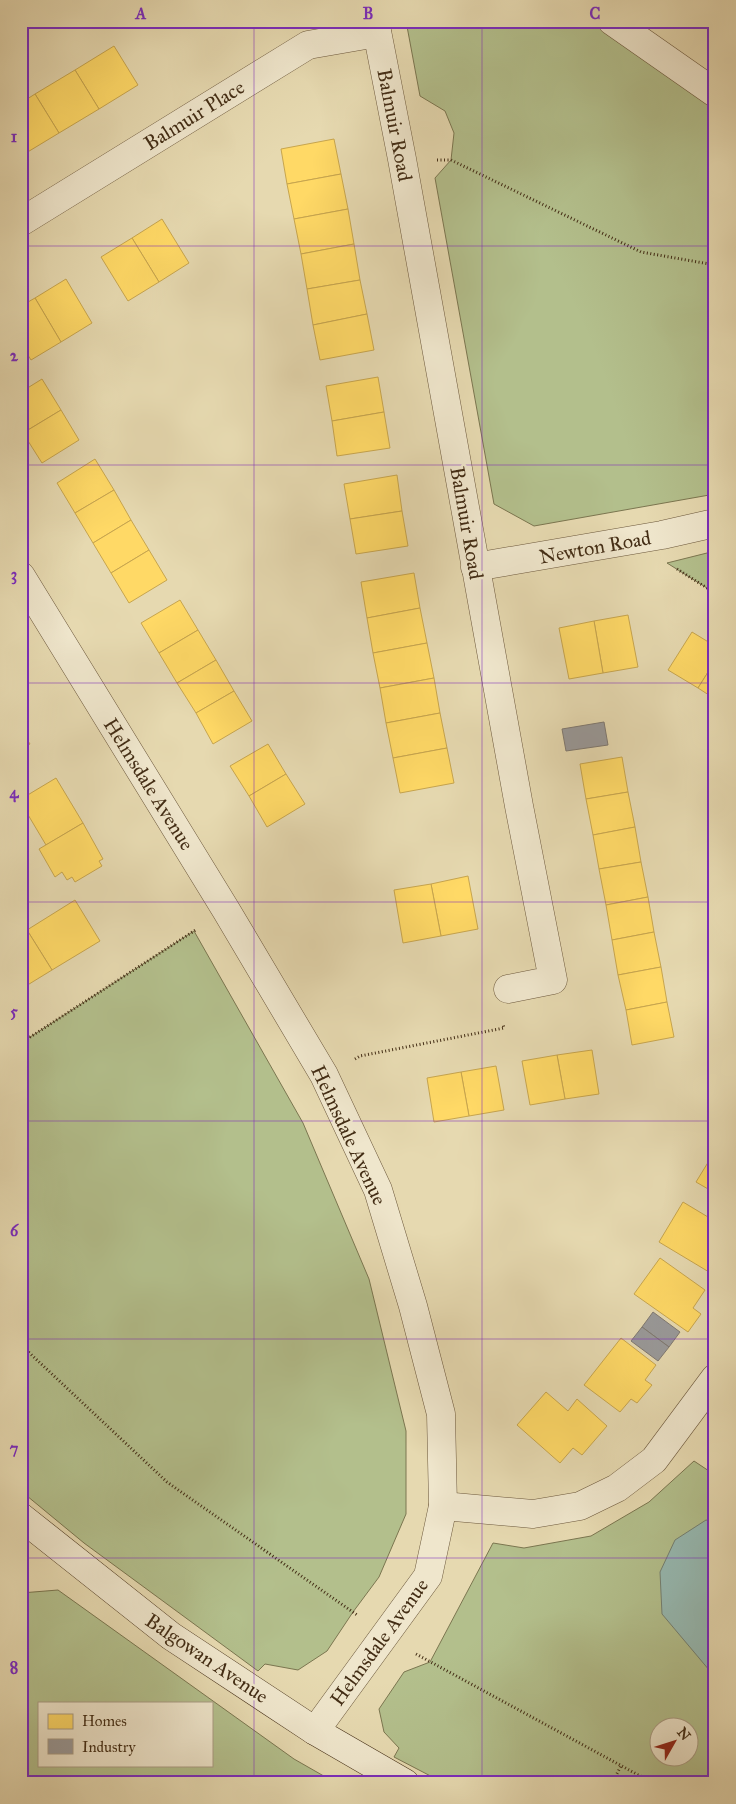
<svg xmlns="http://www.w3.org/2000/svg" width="736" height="1804" font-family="'IM FELL Great Primer',serif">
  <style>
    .green { fill: #b3bf8c; stroke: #7b7650; fill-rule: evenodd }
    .water { fill: #97b9b1; stroke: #758173 }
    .homes { fill: #ffd966; stroke: #c7a54e }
    .industry { fill: #999; stroke: #7f7971 }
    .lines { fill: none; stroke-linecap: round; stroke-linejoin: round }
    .street-casing { stroke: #6c583c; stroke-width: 29 }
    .secondary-casing { stroke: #432d15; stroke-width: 29 }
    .path { stroke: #432d15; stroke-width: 3; stroke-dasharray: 1 2.5; stroke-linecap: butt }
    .street { stroke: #efe6cc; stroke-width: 28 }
    .secondary { stroke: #efe6cc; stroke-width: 28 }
    .grid { fill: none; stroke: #7b2cbf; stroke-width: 1; stroke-opacity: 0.55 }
    .labels { text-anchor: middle; stroke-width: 5; stroke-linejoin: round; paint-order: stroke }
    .street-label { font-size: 20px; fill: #432d15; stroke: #efe6cc }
    .neatline { fill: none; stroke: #7b2cbf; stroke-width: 2 }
    .grid-label { font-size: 16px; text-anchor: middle; font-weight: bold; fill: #7b2cbf }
  </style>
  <rect width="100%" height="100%" fill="#e6d9b0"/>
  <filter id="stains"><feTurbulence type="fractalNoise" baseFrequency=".004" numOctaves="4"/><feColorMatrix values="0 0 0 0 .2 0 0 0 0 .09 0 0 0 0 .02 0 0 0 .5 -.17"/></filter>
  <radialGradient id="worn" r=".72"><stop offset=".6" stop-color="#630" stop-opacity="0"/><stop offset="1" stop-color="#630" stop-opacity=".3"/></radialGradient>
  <g class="green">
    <polygon points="406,21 590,21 715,108 715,494 534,526 494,504 435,178 451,160 454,133 445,111 420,96"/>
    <polygon points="715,551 715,593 667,563"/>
    <polygon points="194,931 303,1123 369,1279 406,1431 406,1514 379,1577 353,1612 327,1651 298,1670 265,1664 258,1671 84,1543 21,1491 21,1043"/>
    <path d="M 694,1461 L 715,1475 L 715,1783 L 444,1783 L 394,1757 L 399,1748 L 384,1732 L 379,1709 L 404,1672 L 430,1662 L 493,1543 L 524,1548 L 591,1536 L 649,1502 ZM 658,1726 L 688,1726 L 688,1756 L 658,1756 Z"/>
    <path d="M 58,1590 L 294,1759 L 336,1783 L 21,1783 L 21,1593 ZM 39,1703 L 211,1703 L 211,1765 L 39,1765 Z"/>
  </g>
  <polygon class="water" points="706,1520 715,1522 715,1677 662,1614 660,1572 675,1540"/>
  <g class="homes">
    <polygon points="114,46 138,85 99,109 75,70"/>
    <polygon points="75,70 99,109 59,133 35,94"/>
    <polygon points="35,94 59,133 21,156 21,103"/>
    <polygon points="334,139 341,174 287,184 281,149"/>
    <polygon points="341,174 348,209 294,219 287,184"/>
    <polygon points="348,209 354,244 301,254 294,219"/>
    <polygon points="162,219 189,263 159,282 132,238"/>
    <polygon points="132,238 159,282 128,301 101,257"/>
    <polygon points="354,244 360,280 307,289 301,254"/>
    <polygon points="66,279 92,323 61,342 35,298"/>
    <polygon points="360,280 367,314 313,325 307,289"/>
    <polygon points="35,298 61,342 31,360 21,344 21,306"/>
    <polygon points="367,314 374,350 320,360 313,325"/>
    <polygon points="378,377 384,412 332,421 326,386"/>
    <polygon points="42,379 61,410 23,433 21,430 21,392"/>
    <polygon points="61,410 79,440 42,463 23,433"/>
    <polygon points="384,412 390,448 337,456 332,421"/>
    <polygon points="95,459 114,490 75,513 57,483"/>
    <polygon points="397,475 402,511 350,519 344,484"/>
    <polygon points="114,490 131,520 93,543 75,513"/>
    <polygon points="402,511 408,546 356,554 350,519"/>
    <polygon points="131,520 149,550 111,573 93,543"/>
    <polygon points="149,550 167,580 129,603 111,573"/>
    <polygon points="414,573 420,608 367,618 361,582"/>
    <polygon points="180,600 198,630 159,653 141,623"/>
    <polygon points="420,608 427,643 373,653 367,618"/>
    <polygon points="628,615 638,667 603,673 594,621"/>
    <polygon points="594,621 603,673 569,679 559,628"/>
    <polygon points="198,630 216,660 177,683 159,653"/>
    <polygon points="692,632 715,646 715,661 698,688 668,670"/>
    <polygon points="427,643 434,678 380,688 373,653"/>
    <polygon points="216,660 234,691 196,713 177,683"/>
    <polygon points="715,661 715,699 698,688"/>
    <polygon points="434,678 440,713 386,723 380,688"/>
    <polygon points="234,691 252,721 213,744 196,713"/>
    <polygon points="440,713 447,748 393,758 386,723"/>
    <polygon points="21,730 30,744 21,749"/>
    <polygon points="268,744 286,774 249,796 230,766"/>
    <polygon points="447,748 454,783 400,793 393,758"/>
    <polygon points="622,757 628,792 586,799 580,764"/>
    <polygon points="286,774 305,804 267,827 249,796"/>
    <polygon points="56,778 83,823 46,845 21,803 21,799"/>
    <polygon points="628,792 635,827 593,835 586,799"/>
    <polygon points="83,823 103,859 99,861 102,866 75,882 72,877 67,880 62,872 55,877 39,849"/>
    <polygon points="635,827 641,862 599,869 593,835"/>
    <polygon points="641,862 648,897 606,905 599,869"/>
    <polygon points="468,876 478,929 441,936 431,884"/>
    <polygon points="431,884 441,936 403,943 394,890"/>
    <polygon points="648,897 654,932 612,940 606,905"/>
    <polygon points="75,900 100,941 52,970 27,930"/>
    <polygon points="27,930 52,970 21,989 21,933"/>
    <polygon points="654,932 661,967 618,975 612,940"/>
    <polygon points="661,967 667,1002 626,1010 618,975"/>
    <polygon points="667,1002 674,1037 632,1045 626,1010"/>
    <polygon points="592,1050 599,1094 565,1099 557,1055"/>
    <polygon points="557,1055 565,1099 530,1105 522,1061"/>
    <polygon points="496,1066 504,1110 469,1116 461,1072"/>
    <polygon points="461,1072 469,1116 434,1122 427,1078"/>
    <polygon points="715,1151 715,1193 696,1182"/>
    <polygon points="683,1202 713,1220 715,1218 714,1275 659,1242"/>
    <polygon points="660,1258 705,1290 693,1308 701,1314 688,1332 634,1294"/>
    <polygon points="621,1338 656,1365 645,1380 652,1385 637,1403 631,1399 620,1412 584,1385"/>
    <polygon points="546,1392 568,1411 577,1399 607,1426 582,1455 573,1448 560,1463 517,1425"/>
  </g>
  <g class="industry">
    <polygon points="604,722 608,745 566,751 562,729"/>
    <polygon points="653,1312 680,1332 669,1347 642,1327"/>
    <polygon points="642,1327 669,1347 658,1361 631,1341"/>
  </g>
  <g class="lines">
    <g class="street-casing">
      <g id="street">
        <polyline points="375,21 402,159 519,806 553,980 508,989"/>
        <polyline points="612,21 715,93"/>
        <polyline points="21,222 308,45 377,33"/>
        <polyline points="475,567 662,535 715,523"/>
        <polyline points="21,576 226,910 324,1075 378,1190 413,1306 441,1414 443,1506 428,1576 315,1731"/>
        <polyline points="443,1506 533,1514 580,1506 617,1488 654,1460 715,1378"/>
      </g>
    </g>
    <g class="secondary-casing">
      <polyline id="secondary" points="21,1517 171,1636 315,1731 405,1783"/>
    </g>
    <g class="path">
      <polyline points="437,160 451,160 641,252 715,265"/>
      <polyline points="677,569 715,593"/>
      <polyline points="21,1043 197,929"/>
      <polyline points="355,1059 360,1056 504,1028 503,1024"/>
      <polyline points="21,1345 167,1482 357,1615"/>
      <polyline points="416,1654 653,1783"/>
      <polyline points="612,1783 621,1766"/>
    </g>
    <use href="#street" class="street"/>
    <use href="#secondary" class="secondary"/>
  </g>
  <path class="grid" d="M 254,21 L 254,1783M 482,21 L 482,1783M 21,246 L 715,246M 21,465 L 715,465M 21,683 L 715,683M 21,902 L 715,902M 21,1121 L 715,1121M 21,1339 L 715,1339M 21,1558 L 715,1558"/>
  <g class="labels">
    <g class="street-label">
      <text transform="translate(194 115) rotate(-32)" y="7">Balmuir Place</text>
      <text transform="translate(395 125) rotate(79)" y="7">Balmuir Road</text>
      <text transform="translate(467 523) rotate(80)" y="7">Balmuir Road</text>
      <text transform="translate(595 547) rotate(-10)" y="7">Newton Road</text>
      <text transform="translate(149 784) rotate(58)" y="7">Helmsdale Avenue</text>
      <text transform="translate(349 1135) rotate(65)" y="7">Helmsdale Avenue</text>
      <text transform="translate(379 1642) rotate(-54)" y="7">Helmsdale Avenue</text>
      <text transform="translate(207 1658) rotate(34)" y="7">Balgowan Avenue</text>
    </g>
  </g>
  <rect width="736" height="1804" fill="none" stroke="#e6d9b0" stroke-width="55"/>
  <rect x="38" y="1702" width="175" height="65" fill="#efe6cc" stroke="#aa9c83"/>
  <rect x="48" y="1714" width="25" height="15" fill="#ffd966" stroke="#aa9c83"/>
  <text x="82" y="1726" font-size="15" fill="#432d15">Homes</text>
  <rect x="48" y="1739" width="25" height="15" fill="#999999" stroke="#aa9c83"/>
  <text x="82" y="1752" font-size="15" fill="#432d15">Industry</text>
  <g transform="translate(674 1742) rotate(51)"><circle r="24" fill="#efe6cc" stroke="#aa9c83"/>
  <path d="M0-4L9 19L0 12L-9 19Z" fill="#8f2418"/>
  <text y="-8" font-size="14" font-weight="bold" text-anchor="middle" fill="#432d15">N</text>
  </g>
  <rect x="28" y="28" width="680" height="1748" class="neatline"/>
  <g class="grid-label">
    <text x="141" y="19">A</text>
    <text x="368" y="19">B</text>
    <text x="595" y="19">C</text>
    <text x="14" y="142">1</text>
    <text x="14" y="361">2</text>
    <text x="14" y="580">3</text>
    <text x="14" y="798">4</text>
    <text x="14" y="1017">5</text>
    <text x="14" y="1236">6</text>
    <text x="14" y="1454">7</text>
    <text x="14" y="1673">8</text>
  </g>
  <rect width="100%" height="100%" filter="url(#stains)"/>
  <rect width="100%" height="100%" fill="url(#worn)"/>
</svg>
